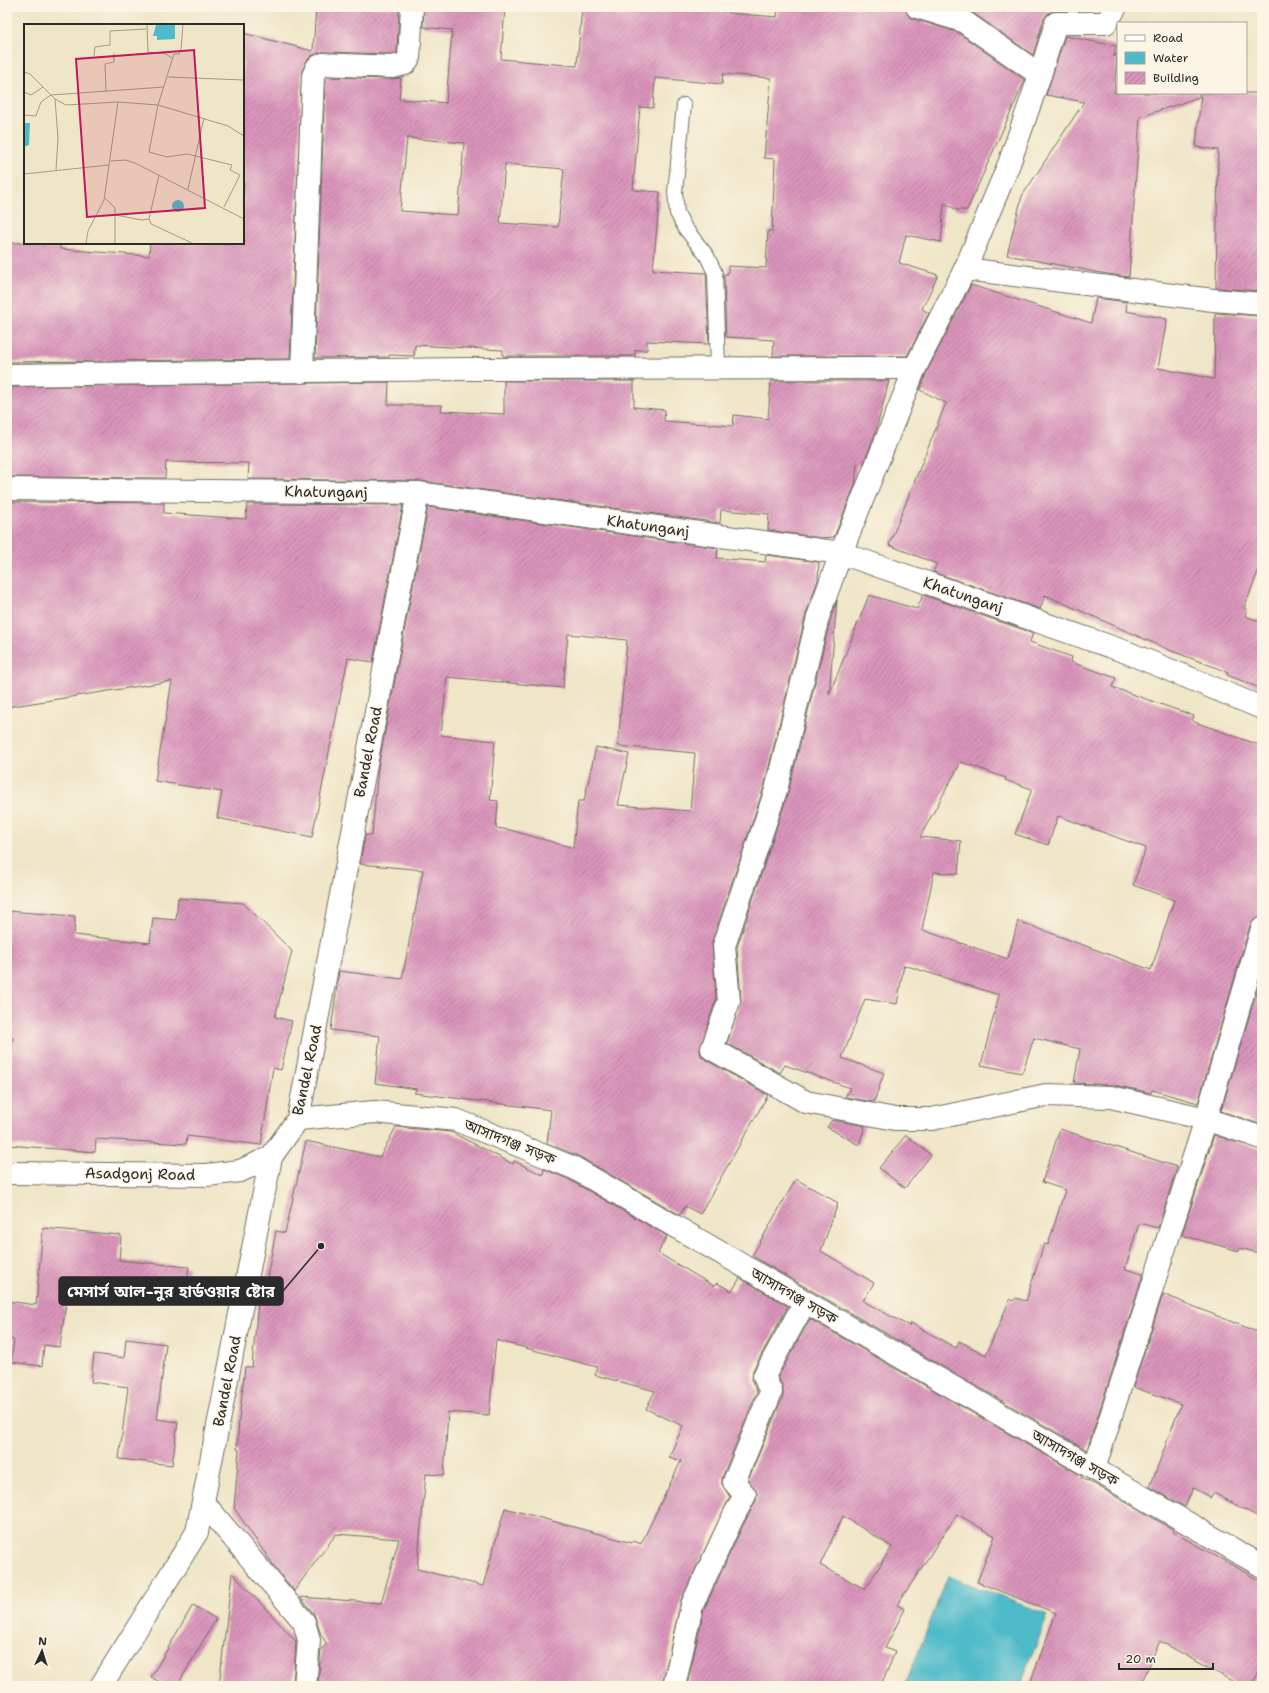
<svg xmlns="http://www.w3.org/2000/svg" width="1269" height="1693" font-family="'Shantell Sans','Noto Sans Bengali',sans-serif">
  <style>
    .water { fill: #4fbbca; stroke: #3d737a }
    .building { fill: url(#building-hatch); fill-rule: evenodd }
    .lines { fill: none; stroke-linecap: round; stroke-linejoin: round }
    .lane-casing { stroke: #706c62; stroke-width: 16 }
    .street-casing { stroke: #706c62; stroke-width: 24 }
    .lane { stroke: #fff; stroke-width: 14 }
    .street { stroke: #fff; stroke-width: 22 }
    .labels { text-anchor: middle; stroke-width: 3; stroke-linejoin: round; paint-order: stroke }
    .street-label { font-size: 15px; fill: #2b2b2b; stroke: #fcf5e5 }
    .inset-road { fill: none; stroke: #a19b89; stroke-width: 1 }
    .view { fill: #c2185b; fill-opacity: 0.15; stroke: #c2185b; stroke-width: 2 }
    .inset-edge { fill: none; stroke: #2b2b2b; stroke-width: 2 }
    .leader { fill: none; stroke: #2b2b2b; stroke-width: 1.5 }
    .callout-dot { fill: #2b2b2b; stroke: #fcf5e5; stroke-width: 1.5 }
    .callout { fill: #2b2b2b; stroke: #2b2b2b; stroke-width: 1.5 }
    .callout-label { font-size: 16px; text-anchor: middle; font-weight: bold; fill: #fff }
  </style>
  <defs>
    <pattern id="building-hatch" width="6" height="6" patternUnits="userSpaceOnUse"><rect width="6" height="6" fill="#da94bb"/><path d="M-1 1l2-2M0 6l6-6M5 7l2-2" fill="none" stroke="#b17998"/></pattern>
  </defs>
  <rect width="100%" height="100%" fill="#fcf5e5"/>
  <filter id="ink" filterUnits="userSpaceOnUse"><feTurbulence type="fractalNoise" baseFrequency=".025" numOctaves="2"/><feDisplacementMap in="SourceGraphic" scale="8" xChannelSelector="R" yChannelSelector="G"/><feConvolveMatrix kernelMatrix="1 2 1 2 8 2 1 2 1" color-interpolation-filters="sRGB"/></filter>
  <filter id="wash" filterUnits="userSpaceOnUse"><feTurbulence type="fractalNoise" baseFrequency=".012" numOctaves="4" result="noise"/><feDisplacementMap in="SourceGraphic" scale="16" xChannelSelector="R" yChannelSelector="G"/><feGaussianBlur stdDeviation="0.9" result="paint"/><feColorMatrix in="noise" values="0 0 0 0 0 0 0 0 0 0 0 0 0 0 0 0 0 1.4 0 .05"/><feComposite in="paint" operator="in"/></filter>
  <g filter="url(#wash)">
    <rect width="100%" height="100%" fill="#efe5c7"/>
    <polygon class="water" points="948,1576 1048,1615 1020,1686 905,1686"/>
    <g id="blocks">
      <g class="building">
        <polygon points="316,7 399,7 397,53 391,54 323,52 311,56 306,62 302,71 290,359 7,362 10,291 7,291 7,243 60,243 60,249 149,256 150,243 243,243 244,167 243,167 243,33 313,51"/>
        <path d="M 424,7 L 505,7 L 501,59 L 577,66 L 582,7 L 728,7 L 728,13 L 777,17 L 778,7 L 905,7 L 908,15 L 913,19 L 957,32 L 1025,80 L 967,210 L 957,210 L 944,203 L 941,242 L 906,235 L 899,263 L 938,275 L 922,309 L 929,313 L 907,356 L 773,356 L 774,340 L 726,337 L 724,274 L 728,274 L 728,266 L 766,268 L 768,231 L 772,231 L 775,159 L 764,158 L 771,78 L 723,74 L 722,84 L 655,78 L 653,108 L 640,107 L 633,190 L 660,192 L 653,270 L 706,273 L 709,344 L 647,341 L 647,350 L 635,350 L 635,356 L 503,356 L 503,350 L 415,345 L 414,356 L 389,355 L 389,357 L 315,358 L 325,79 L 326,77 L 391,79 L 401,78 L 399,99 L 446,103 L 452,30 L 423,27 ZM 407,138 L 464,143 L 458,215 L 400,211 ZM 505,164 L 564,169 L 558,227 L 500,223 Z"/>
        <polygon points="960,7 1067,7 1067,10 1056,10 1048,13 1044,19 1033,55 970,11"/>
        <polygon points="1065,36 1116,46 1114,57 1117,53 1114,93 1198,93 1199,97 1140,117 1129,277 1101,273 1007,255 1022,196 1084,102 1046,95"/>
        <polygon points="1201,93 1262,93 1262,291 1216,288 1218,150 1196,147"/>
        <polygon points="971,285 1091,323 1096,298 1127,302 1126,311 1167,319 1158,368 1214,379 1215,313 1262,316 1262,561 1244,608 1247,610 1245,616 1262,622 1262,689 1227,675 1228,672 1169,650 1045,595 1040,609 933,572 937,564 889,545 946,403 920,390 926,373"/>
        <polygon points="504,381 634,381 634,407 665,410 664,421 733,426 734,415 768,419 771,381 889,381 875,434 863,465 857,464 855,485 834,537 821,538 768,530 769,514 721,510 720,523 420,481 248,479 249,463 166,462 165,478 7,477 7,387 389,382 388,405 442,405 441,411 504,414"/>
        <polygon points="7,502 164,503 164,513 246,519 247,504 403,505 373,662 348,658 312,837 217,818 222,792 155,781 172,681 7,707"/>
        <path d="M 428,507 L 718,548 L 717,558 L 765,562 L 766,555 L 819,562 L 818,580 L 806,614 L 764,787 L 712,942 L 716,999 L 700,1050 L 701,1056 L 706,1060 L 768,1095 L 700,1214 L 685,1206 L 680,1215 L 580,1157 L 547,1143 L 551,1110 L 414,1093 L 417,1089 L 375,1083 L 380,1036 L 331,1030 L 339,971 L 402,979 L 423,870 L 360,864 L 365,835 L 372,835 L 378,768 ZM 568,634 L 627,640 L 618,746 L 695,753 L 690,811 L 618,805 L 629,754 L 596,747 L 584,801 L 578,801 L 573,848 L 510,830 L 496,828 L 498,801 L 490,800 L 495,741 L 441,735 L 447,677 L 563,688 Z"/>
        <path d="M 869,595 L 917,609 L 923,595 L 1033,633 L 1030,642 L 1072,657 L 1071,662 L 1116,678 L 1112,687 L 1194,716 L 1192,721 L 1262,746 L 1262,917 L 1254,920 L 1250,925 L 1198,1103 L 1152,1090 L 1151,1093 L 1114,1085 L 1074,1083 L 1080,1049 L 1034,1038 L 1022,1073 L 981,1065 L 999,995 L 904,965 L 897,1004 L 865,999 L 842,1058 L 884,1073 L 874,1102 L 845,1097 L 850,1088 L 785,1065 L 780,1073 L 727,1043 L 741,1000 L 737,947 L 788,793 L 830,621 L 837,600 L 829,695 ZM 961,762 L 1006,778 L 1005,780 L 1032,789 L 1015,834 L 1048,845 L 1058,816 L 1146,848 L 1133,885 L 1174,900 L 1151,970 L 1018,921 L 1008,959 L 922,930 L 934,872 L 958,874 L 961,841 L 920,837 Z"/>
        <polygon points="178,898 243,903 292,951 275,1017 292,1021 281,1070 273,1068 261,1145 187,1136 186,1144 96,1139 95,1152 7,1145 7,1116 13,1038 7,1038 7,911 75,916 74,935 150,943 153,918 176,920"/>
        <polygon points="1262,973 1262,1125 1221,1111"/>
        <polygon points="832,1120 865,1126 859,1145 827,1127"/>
        <path d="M 396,1127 L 451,1132 L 513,1164 L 514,1161 L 543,1175 L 544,1169 L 568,1179 L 667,1236 L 658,1253 L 714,1286 L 717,1283 L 732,1291 L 740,1278 L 788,1306 L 753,1370 L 752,1381 L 757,1392 L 722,1478 L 722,1484 L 730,1497 L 681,1600 L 662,1686 L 318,1686 L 321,1649 L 327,1644 L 321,1635 L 314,1614 L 300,1597 L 381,1603 L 399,1539 L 336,1534 L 294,1591 L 276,1569 L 234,1508 L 239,1450 L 237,1449 L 239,1420 L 245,1367 L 252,1367 L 258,1302 L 262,1303 L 276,1231 L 285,1233 L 306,1141 L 380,1157 ZM 496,1340 L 597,1367 L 595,1375 L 655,1391 L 646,1409 L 683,1426 L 669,1457 L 681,1461 L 641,1544 L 633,1541 L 632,1543 L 505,1508 L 483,1586 L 417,1569 L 426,1474 L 444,1475 L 448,1412 L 489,1415 Z"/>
        <polygon points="1060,1129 1177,1167 1158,1228 1139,1223 1125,1269 1143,1274 1087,1450 752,1256 796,1179 838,1203 821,1251 874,1283 863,1301 909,1326 911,1323 956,1348 959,1341 986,1355 1010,1299 1013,1301 1016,1298 1026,1301 1044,1244 1048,1245 1065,1190 1042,1182"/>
        <polygon points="906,1135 931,1155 905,1188 879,1168"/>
        <polygon points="1214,1135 1262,1150 1262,1254 1240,1248 1239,1251 1182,1235"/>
        <polygon points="43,1228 121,1235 119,1260 189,1267 185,1300 150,1297 151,1289 69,1281 60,1347 44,1345 42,1366 11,1362 14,1340 7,1339 7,1301 36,1305"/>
        <polygon points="1163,1294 1262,1334 1262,1519 1214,1493 1211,1498 1193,1488 1185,1507 1150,1487 1181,1404 1133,1387"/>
        <path d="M 810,1319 L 1082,1476 L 1081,1478 L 1096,1485 L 1174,1530 L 1173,1532 L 1262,1582 L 1262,1667 L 1251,1686 L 1241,1686 L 1160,1641 L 1140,1686 L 1029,1686 L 1056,1613 L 977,1582 L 995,1536 L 957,1514 L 897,1605 L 905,1609 L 885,1648 L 895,1652 L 881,1686 L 687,1686 L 704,1609 L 743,1525 L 756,1501 L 757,1493 L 748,1480 L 783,1396 L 783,1387 L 778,1377 ZM 843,1516 L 892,1547 L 865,1589 L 820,1565 Z"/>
        <polygon points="126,1339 166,1344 157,1419 178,1422 172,1465 119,1459 128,1387 91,1382 94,1354 124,1358"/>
        <polygon points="232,1573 296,1641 293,1686 219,1686"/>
        <polygon points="193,1605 216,1619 177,1686 167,1686 151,1677"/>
      </g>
    </g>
  </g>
  <g filter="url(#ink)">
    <use href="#blocks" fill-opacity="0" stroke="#706c62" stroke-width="1"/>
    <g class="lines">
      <g class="lane-casing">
        <polyline id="lane" points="684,105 675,192 677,213 685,228 707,256 715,273 718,368"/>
      </g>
      <g class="street-casing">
        <g id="street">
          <polyline points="917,7 963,21 1040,75"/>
          <polyline points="1116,7 1106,23 1056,23 1040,75 1009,164 965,269 915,368 841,553 818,617 776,790 724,946 729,1001 712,1049 806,1102 895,1119 932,1119 1046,1095 1111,1097 1206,1119 1262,1138"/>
          <polyline points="965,269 1213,300 1262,304"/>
          <polyline points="302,372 313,76 317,67 323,64 392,67 405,64 409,58 412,7"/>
          <polyline points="7,375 465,369 915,368"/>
          <polyline points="7,489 418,493 841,553 1126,652 1262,708"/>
          <polyline points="298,1119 375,1112 456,1120 574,1168 1262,1566"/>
          <polyline points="7,1173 207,1175 240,1171 271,1157"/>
          <polyline points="1094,1469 1206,1119 1262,929"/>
          <polyline points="204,1503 304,1622 309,1640 305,1686"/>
          <polyline points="101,1686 197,1532 271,1157 298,1119 418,493"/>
          <polyline points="674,1686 692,1605 732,1519 745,1495 734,1482 771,1392 764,1376 805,1302"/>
        </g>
      </g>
      <use href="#lane" class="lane"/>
      <use href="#street" class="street"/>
    </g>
  </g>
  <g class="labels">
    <g class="street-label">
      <text transform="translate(326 492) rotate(1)" y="5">Khatunganj</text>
      <text transform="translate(648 526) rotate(8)" y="5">Khatunganj</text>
      <text transform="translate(963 595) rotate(19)" y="5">Khatunganj</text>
      <text transform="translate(368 752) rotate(-79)" y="5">Bandel Road</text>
      <text transform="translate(307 1070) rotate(-78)" y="5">Bandel Road</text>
      <text transform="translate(510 1142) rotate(22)" y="5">আসাদগঞ্জ সড়ক</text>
      <text transform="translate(140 1174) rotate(1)" y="5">Asadgonj Road</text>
      <text transform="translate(794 1296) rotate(30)" y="5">আসাদগঞ্জ সড়ক</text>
      <text transform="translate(227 1381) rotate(-79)" y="5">Bandel Road</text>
      <text transform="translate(1075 1458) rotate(30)" y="5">আসাদগঞ্জ সড়ক</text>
    </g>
  </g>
  <g transform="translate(24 24)">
    <rect width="220" height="220" fill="#efe5c7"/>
    <path d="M 132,1 L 151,1 L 151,15 L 133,16 L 133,12 L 129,12 ZM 0,99 L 6,99 L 5,121 L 0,123 ZM148 182a6 6 0 1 1 12 0a6 6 0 1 1-12 0Z" fill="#4fbbca"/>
    <path class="inset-road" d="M 123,1 L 124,28 L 142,30 L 149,35M 159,1 L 157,25 L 155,30 L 150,30 L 134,81 L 125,128 L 143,133 L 163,130 L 208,141 L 206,146 L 216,151 L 200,183M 70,32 L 71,23 L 86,21 L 86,7 L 122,5M 0,48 L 6,50 L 31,75 L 42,81 L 94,78 L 134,81 L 204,102 L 220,112M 144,53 L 220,56M 82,67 L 81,40 L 90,38 L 90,29M 0,68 L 7,71 L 19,63M 31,75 L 34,114 L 32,146M 0,91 L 12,92 L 17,78 L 27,71 L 140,63M 87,137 L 102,136 L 113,140 L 220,195M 0,150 L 85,141M 135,151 L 125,195 L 127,200 L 168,219M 164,165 L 180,94M 81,174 L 91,184 L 91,191M 62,219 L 64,207 L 80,176 L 94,78M 91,219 L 91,191 L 118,196 L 125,195"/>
    <path class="view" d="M 170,26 L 181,184 L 63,193 L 52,35 Z"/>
    <rect width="220" height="220" class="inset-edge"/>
  </g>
  <path class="leader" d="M321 1246L283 1291"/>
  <circle class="callout-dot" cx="321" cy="1246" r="4"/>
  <rect class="callout" x="59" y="1277" width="224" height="28" rx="4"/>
  <g class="callout-label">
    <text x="171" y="1297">মেসার্স আল-নুর হার্ডওয়ার ষ্টোর</text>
  </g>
  <rect width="1269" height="1693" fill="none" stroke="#fcf5e5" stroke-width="24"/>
  <rect x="1117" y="22" width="130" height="72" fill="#fcf5e5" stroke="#a8a49b"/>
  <rect x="1125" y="35" width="20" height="6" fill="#ffffff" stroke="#a8a49b"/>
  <text x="1153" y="42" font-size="12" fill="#2b2b2b">Road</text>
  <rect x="1125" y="52" width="20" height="12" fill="#4fbbca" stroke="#a8a49b"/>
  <text x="1153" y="62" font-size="12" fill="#2b2b2b">Water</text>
  <rect x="1125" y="72" width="20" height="12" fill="url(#building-hatch)" stroke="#a8a49b"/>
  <text x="1153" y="82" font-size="12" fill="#2b2b2b">Building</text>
  <g transform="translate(42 1651) rotate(4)" stroke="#fcf5e5" stroke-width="3" paint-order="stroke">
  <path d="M0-3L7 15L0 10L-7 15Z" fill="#2b2b2b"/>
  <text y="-6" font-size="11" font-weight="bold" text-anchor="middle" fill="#2b2b2b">N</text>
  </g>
  <path d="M1119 1663v6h94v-6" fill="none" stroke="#2b2b2b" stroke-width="2"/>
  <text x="1125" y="1663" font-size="12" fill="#2b2b2b" stroke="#fcf5e5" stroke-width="3" paint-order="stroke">20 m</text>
</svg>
